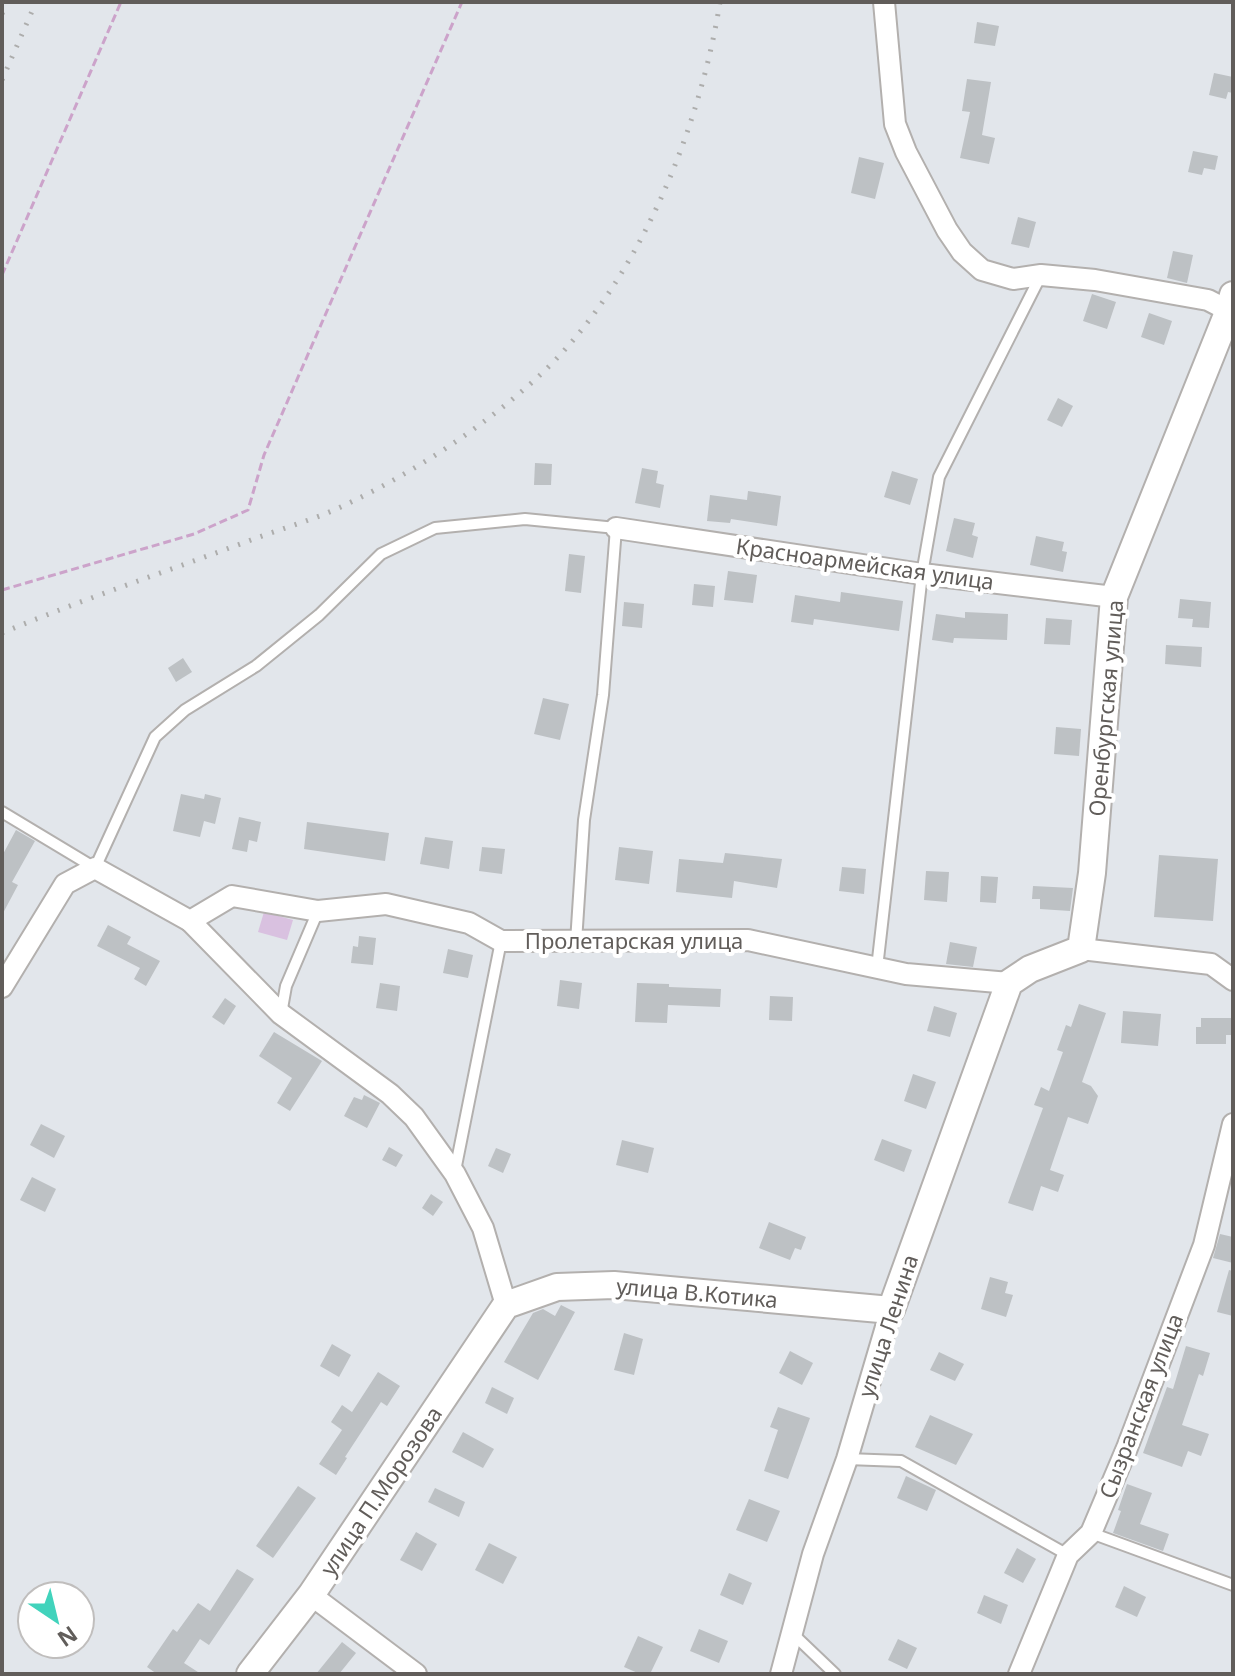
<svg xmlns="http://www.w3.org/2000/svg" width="1235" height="1676" font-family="'Noto Sans',sans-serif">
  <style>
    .park { fill: #d9c1e0 }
    .building { fill: #bdc1c4 }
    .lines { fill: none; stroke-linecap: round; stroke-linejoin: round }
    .service-casing { stroke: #b3b0ae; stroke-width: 14 }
    .minor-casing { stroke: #b3b0ae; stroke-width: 24 }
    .tertiary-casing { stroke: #b3b0ae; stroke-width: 30 }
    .path { stroke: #cca3ca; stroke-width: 3; stroke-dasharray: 8 4; stroke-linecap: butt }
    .service { stroke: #fff; stroke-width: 10 }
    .minor { stroke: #fff; stroke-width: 20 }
    .tertiary { stroke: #fff; stroke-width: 26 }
    .rail { stroke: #adadac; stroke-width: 5; stroke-dasharray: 2 10; stroke-linecap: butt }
    .labels { text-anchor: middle; stroke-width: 8; stroke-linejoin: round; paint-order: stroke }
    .street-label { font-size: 22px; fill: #615d5a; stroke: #fff }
  </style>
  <rect width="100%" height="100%" fill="#e2e6eb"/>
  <polygon class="park" points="264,912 293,920 287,940 258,932"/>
  <g class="building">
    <polygon points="977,22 999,26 995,46 974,43"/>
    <polygon points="1214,73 1233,77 1233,93 1228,92 1226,99 1209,95"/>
    <polygon points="967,79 991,82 982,135 995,138 989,164 960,158 970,112 962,111"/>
    <polygon points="1193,151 1218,156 1215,170 1204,168 1202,175 1188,172"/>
    <polygon points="859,157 884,163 875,199 851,193"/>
    <polygon points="1018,217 1036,222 1029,248 1011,244"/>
    <polygon points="1173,251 1193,255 1187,283 1167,278"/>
    <polygon points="1092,294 1116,302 1107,329 1083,321"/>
    <polygon points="1149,313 1172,321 1164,345 1141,337"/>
    <polygon points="1058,398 1073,406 1062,427 1047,420"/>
    <polygon points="535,463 552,464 551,485 534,485"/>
    <polygon points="642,468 658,471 656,483 664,485 660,508 635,503"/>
    <polygon points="892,471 918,479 910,505 884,497"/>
    <polygon points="748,491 781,496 777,526 731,519 730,523 707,521 710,495 747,500"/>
    <polygon points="954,518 975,523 972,535 978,537 973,558 946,551"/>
    <polygon points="1036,536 1064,542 1062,551 1067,552 1063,572 1030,565"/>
    <polygon points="569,554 585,556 581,593 565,591"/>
    <polygon points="728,571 757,575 753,603 724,600"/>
    <polygon points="694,584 715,586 713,607 692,605"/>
    <polygon points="841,592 903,601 899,631 814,619 813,625 791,622 795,595 840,602"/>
    <polygon points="1180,599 1211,602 1209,628 1192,627 1193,619 1178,618"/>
    <polygon points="624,602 644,604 642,628 622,626"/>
    <polygon points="965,612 1008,614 1007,640 954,638 953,643 932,640 936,614 965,618"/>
    <polygon points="1046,618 1072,620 1070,645 1044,644"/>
    <polygon points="1166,645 1202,647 1201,667 1165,664"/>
    <polygon points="183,658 192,672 176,682 168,668"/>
    <polygon points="543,698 569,704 560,740 534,734"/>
    <polygon points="1056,727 1081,729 1079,756 1054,754"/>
    <polygon points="181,794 204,799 205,794 221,798 215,824 204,821 200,837 173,831"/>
    <polygon points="239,817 261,822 257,842 249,840 247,852 232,849"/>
    <polygon points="307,822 389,833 385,861 304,849"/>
    <polygon points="16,830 35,841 12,882 18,885 2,915 2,856"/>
    <polygon points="425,837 453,841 449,869 420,864"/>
    <polygon points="482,847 505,849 502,874 479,871"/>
    <polygon points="619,847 653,851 649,884 615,880"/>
    <polygon points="725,853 782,859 777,888 734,881 732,898 676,892 679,859 723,863"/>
    <polygon points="1159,855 1218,859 1213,921 1154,917"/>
    <polygon points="842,867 866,869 864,894 839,891"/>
    <polygon points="926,871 949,872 947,902 924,900"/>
    <polygon points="981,876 998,877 996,903 980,902"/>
    <polygon points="1033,886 1073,888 1070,911 1040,909 1040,899 1032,899"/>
    <polygon points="108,925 131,937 127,944 160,961 146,986 134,979 140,968 97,946"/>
    <polygon points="359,936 376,938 373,965 351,963 353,946 358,947"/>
    <polygon points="950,942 977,947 973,967 946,964"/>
    <polygon points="448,949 473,955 468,978 443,973"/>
    <polygon points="560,980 582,983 579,1009 557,1006"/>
    <polygon points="380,983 400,986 397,1011 376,1008"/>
    <polygon points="637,983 669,984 669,987 721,989 720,1007 668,1005 667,1023 635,1022"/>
    <polygon points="770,996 793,997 792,1021 769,1020"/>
    <polygon points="225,998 236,1006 224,1025 212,1017"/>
    <polygon points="1079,1004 1106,1013 1082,1082 1091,1086 1098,1096 1088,1124 1068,1117 1050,1170 1064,1175 1058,1192 1041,1186 1033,1211 1008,1203 1043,1108 1034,1105 1041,1087 1049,1091 1063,1052 1057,1050 1066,1025 1071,1027"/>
    <polygon points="934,1006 957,1013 950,1037 927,1031"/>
    <polygon points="1123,1011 1161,1014 1158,1046 1121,1043"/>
    <polygon points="1201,1018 1232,1018 1232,1035 1226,1035 1226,1044 1196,1044 1196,1027 1201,1027"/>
    <polygon points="274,1032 322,1061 290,1111 277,1103 292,1078 259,1056"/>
    <polygon points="913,1074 936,1082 926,1109 904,1101"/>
    <polygon points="364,1095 380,1103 367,1128 344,1116 354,1097 362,1100"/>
    <polygon points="41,1124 65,1136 54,1158 30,1145"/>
    <polygon points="882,1139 912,1150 904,1172 874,1160"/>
    <polygon points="622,1140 654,1148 648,1173 616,1165"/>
    <polygon points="389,1147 403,1155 396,1167 382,1160"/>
    <polygon points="496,1148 511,1154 503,1173 488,1166"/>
    <polygon points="32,1177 56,1189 45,1212 20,1200"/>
    <polygon points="431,1194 443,1202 433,1216 422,1208"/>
    <polygon points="769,1222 806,1237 801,1250 795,1248 790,1260 759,1248"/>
    <polygon points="1220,1234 1233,1237 1233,1263 1213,1258"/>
    <polygon points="1229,1270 1233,1271 1233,1316 1217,1312"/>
    <polygon points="990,1277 1008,1282 1005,1293 1013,1295 1006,1317 981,1309"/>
    <polygon points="561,1305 575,1312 538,1380 504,1362 533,1313 543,1309 555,1316"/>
    <polygon points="624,1333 643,1339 634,1375 614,1370"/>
    <polygon points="332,1344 351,1355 339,1377 320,1366"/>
    <polygon points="1186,1346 1210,1353 1203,1376 1199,1374 1182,1425 1209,1434 1201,1456 1188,1451 1182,1467 1143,1453 1167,1387 1173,1389"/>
    <polygon points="790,1351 813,1363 802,1385 779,1373"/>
    <polygon points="939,1352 964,1364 955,1381 930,1370"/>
    <polygon points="378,1372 400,1386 387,1406 381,1402 345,1457 347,1458 336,1475 319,1464 342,1430 331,1422 342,1405 352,1412"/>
    <polygon points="492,1387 514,1398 507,1414 485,1403"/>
    <polygon points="778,1407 810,1418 788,1479 764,1471 778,1430 770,1427"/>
    <polygon points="930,1415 973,1434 956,1465 915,1447"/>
    <polygon points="463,1432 494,1449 483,1468 452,1452"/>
    <polygon points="906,1476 936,1490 927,1511 897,1498"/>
    <polygon points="1127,1484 1152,1493 1140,1524 1169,1534 1163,1551 1113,1533 1121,1511 1118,1510"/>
    <polygon points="298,1486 316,1498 273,1558 256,1546"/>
    <polygon points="435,1488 465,1502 459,1517 428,1502"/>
    <polygon points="749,1499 780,1511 767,1542 736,1530"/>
    <polygon points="416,1532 437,1544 422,1571 400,1560"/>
    <polygon points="489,1543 517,1557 503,1584 475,1570"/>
    <polygon points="1017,1548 1036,1559 1023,1583 1004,1573"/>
    <polygon points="237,1569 254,1579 209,1645 200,1639 184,1663 201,1674 157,1674 147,1667 173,1629 177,1632 198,1603 210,1611"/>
    <polygon points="729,1573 752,1583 743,1605 720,1595"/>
    <polygon points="1124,1586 1146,1597 1137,1617 1115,1607"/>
    <polygon points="984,1595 1008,1605 1001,1624 977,1613"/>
    <polygon points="699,1629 728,1641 719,1663 690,1651"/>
    <polygon points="638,1636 663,1647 650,1674 640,1674 624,1667"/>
    <polygon points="898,1639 917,1648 907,1669 888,1660"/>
    <polygon points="342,1642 356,1653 339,1674 316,1674"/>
  </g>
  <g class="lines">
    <g class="service-casing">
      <g id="service">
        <polyline points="2,812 95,868 155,737 185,710 256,666 319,615 381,554 435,528 525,519 616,528 603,695 584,820 576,942"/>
        <polyline points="877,968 922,574 939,477 1040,277"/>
        <polyline points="281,1014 286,986 318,911"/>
        <polyline points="455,1171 501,941"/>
        <polyline points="847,1459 901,1461 1068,1555"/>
        <polyline points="1091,1533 1233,1585"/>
        <polyline points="792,1633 835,1674"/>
      </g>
    </g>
    <g class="minor-casing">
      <g id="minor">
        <polyline points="884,2 895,124 906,152 947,230 962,252 982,270 1013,279 1041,275 1095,280 1208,300 1233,313"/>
        <polyline points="616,528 922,574 1114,597"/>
        <polyline points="190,921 281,1014 390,1094 414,1117 455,1174 483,1228 506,1305"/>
        <polyline points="1081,949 1211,964 1233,980"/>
        <polyline points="2,987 65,884 95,868 190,921 232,896 318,911 386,904 469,923 501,941 748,940 906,974 1009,983"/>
        <polyline points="311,1595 416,1674"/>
        <polyline points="781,1674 813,1554 847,1459 891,1310"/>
        <polyline points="1019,1674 1068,1555 1091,1533 1127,1448 1204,1245 1233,1124"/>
      </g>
    </g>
    <g class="tertiary-casing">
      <polyline id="tertiary" points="250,1674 311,1595 506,1305 557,1287 614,1285 891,1310 1009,983 1030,969 1081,949 1092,873 1114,597 1229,310 1233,295"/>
    </g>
    <g class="path">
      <polyline points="2,275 121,2"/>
      <polyline points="2,590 194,534 248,510 264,455 462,2"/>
    </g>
    <use href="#service" class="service"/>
    <use href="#minor" class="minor"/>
    <use href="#tertiary" class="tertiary"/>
    <g class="rail">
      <polyline points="2,14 7,2"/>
      <polyline points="2,80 36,2"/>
      <path d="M 2,633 C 83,599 168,571 251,540 C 283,528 317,519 347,504 C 416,471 482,428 538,377 C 637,285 699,133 720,2"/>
    </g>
  </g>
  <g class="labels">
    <g class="street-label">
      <text transform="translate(865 564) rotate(8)" y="8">Красноармейская улица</text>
      <text transform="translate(1106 708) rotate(-85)" y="8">Оренбургская улица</text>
      <text x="634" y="949">Пролетарская улица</text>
      <text transform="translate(697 1293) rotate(5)" y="8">улица В.Котика</text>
      <text transform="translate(888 1326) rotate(-72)" y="8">улица Ленина</text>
      <text transform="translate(1141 1406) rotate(-69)" y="8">Сызранская улица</text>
      <text transform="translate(381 1491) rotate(-56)" y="8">улица П.Морозова</text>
    </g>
  </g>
  <rect width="1235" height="1676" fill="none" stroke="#615d5a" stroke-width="8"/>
  <g transform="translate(56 1620) rotate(145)"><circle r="38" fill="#ffffff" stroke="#c0bebd" stroke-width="2"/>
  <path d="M0-6L14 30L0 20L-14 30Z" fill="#41d3bc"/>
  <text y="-12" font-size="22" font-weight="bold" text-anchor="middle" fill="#615d5a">N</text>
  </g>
</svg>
